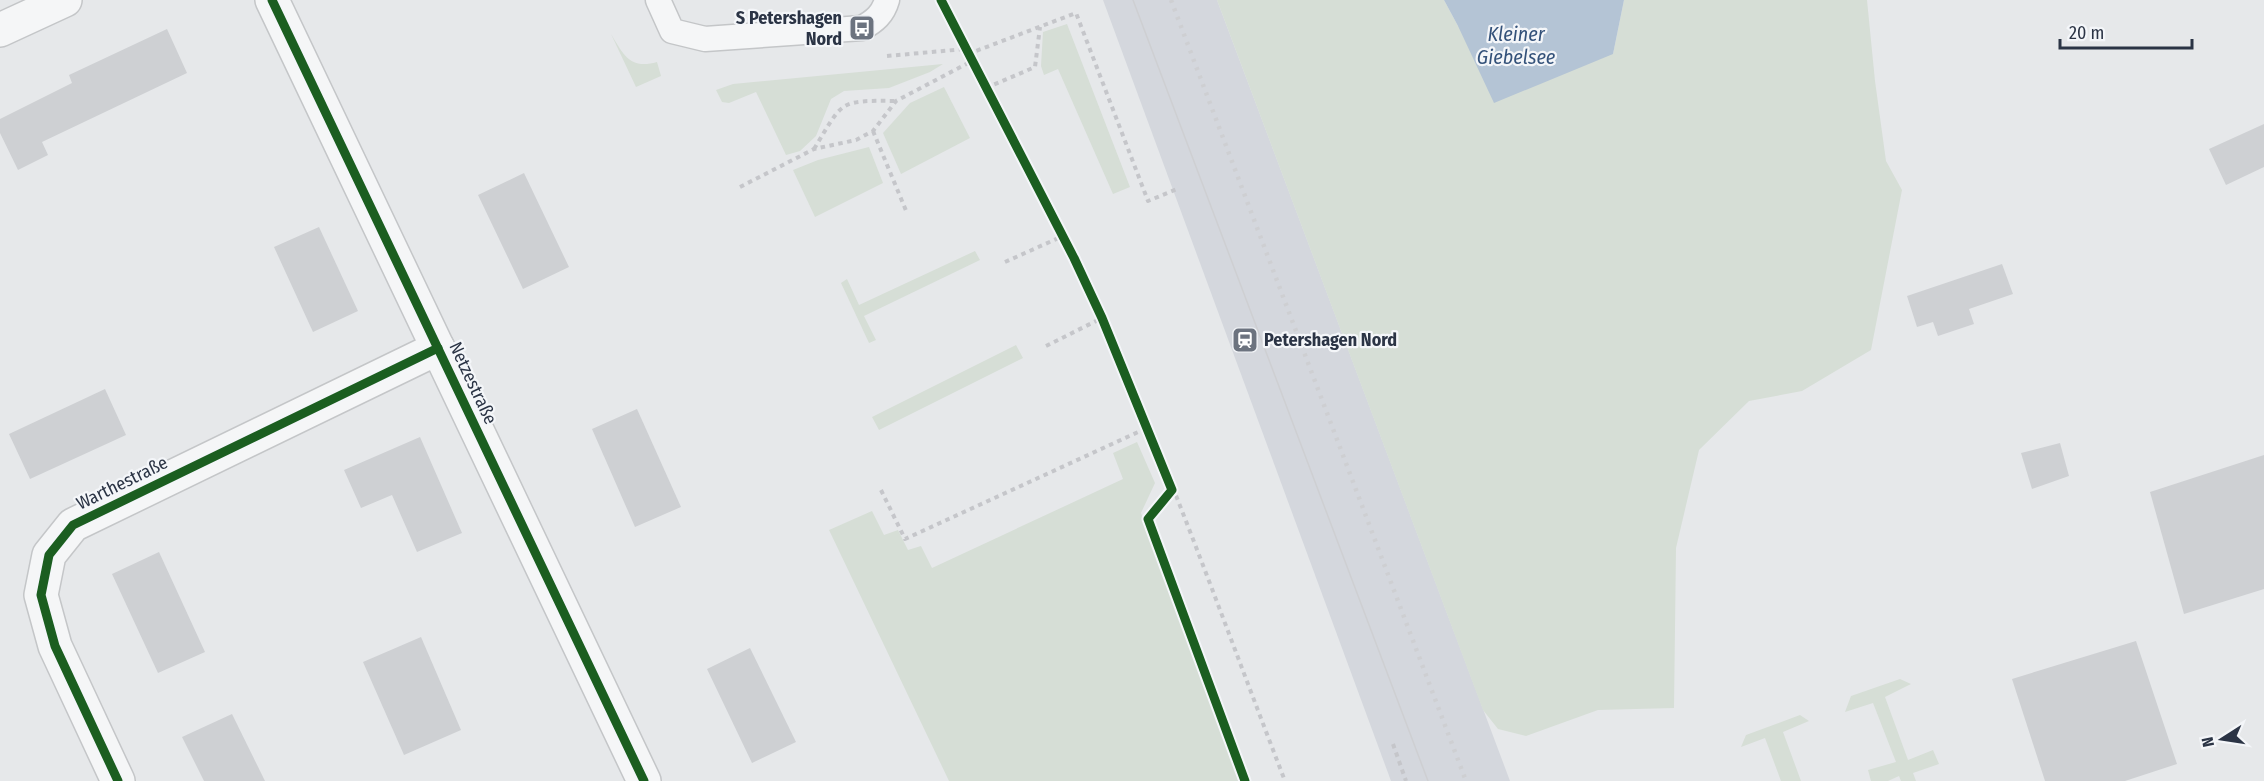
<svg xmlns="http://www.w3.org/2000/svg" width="2264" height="781" font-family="'Fira Sans Condensed',sans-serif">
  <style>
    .built { fill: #d4d7dd }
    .green { fill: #d6ded6 }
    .water { fill: #b4c4d5 }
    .building { fill: #ced0d3 }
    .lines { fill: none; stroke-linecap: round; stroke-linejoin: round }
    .service-casing { stroke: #c4c6c8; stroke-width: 27 }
    .minor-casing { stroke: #c4c6c8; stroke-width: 36 }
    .tertiary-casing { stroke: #c4c6c8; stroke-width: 36 }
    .path { stroke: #c5c6ca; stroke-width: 4; stroke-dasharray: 4.5 4.5; stroke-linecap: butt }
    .service { stroke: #f5f6f7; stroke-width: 24 }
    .minor { stroke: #f5f6f7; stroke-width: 33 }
    .tertiary { stroke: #f5f6f7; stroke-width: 33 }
    .tram { stroke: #cecfd2; stroke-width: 1.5 }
    .rail { stroke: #cecfd2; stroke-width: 4.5; stroke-dasharray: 3 6; stroke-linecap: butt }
    .cycleway-casing { stroke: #f4f6f9; stroke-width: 13 }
    .cycleway { stroke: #1b5e20; stroke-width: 9 }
    .labels { text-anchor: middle; stroke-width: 4.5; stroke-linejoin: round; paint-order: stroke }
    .poi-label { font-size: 18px; font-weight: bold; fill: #2b3445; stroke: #f4f6f9; text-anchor: end }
    .street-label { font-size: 18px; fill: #2b3445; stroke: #f4f6f9 }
    .water-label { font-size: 20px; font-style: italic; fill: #34527a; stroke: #f4f6f9 }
  </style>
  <rect width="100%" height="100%" fill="#e6e8ea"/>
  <polygon class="built" points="1103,0 1217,0 1510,781 1391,781"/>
  <g class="green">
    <polygon points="1217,0 1444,0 1458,26 1613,54 1624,0 1867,0 1875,81 1886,161 1902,190 1871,350 1802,391 1749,401 1699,450 1676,548 1674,708 1598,710 1526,736 1498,729 1483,710"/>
    <polygon points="1067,24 1130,187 1113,194 1058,69 1044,75 1041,66 1043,32"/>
    <path d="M 611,34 C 623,54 630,70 657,62 L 661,76 L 636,87 Z"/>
    <polygon points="943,64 930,72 889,88 844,91 831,99 816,136 800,151 786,155 756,92 729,103 722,102 716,90 733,84"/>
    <polygon points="944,87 970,138 901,174 883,133 910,103"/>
    <polygon points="869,147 883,183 815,217 793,170 818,160"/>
    <polygon points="975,251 980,260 864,316 876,340 869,343 841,283 847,279 859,305"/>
    <polygon points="1016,345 1023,358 879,430 872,417"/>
    <polygon points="1137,442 1155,483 1141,513 1239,781 949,781 829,530 872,511 884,535 898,530 908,550 921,546 932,568 1123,479 1113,453"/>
    <polygon points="1900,679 1911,684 1885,697 1908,760 1933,750 1939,764 1913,773 1916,781 1901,781 1899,776 1888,781 1871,781 1868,770 1896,762 1873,703 1845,712 1851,696"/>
    <polygon points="1800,715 1809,721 1783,732 1801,781 1781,781 1765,738 1741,747 1746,735"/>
  </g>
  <polygon class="water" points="1444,0 1624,0 1613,54 1494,103 1458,26"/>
  <g class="building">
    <polygon points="167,29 187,73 42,142 48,155 18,170 0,133 0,119 72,83 69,75"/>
    <polygon points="2264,124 2264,167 2226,185 2209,149"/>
    <polygon points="524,173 569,267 523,289 478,195"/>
    <polygon points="319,227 358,311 313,332 274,247"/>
    <polygon points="2002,264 2013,294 1969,309 1974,324 1938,336 1933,322 1917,327 1907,296"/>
    <polygon points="105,389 126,435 30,479 9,434"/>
    <polygon points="637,409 681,507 635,527 592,429"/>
    <polygon points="420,437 462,533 417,552 392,495 361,508 344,470"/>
    <polygon points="2060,443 2069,476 2032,489 2021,453"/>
    <polygon points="2264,455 2264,589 2184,614 2150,492"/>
    <polygon points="159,552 205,652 158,673 112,574"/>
    <polygon points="421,637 461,730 404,755 363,662"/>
    <polygon points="2136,641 2177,764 2125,781 2045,781 2012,679"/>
    <polygon points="750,648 796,742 752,763 707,669"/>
    <polygon points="232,714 265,781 204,781 182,737"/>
  </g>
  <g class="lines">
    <g class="service-casing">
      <path id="service" d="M 658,0 L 672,31 L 705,39 L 862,28 C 875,21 883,14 887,0"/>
    </g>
    <g class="minor-casing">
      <g id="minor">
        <polyline points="272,0 644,781"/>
        <polyline points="118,781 55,646 41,595 49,555 73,525 438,348"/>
      </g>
    </g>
    <g class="tertiary-casing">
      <polyline id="tertiary" points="0,30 65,0"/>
    </g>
    <g class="path">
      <path d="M 941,0 C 993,106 1053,208 1101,316 C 1169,467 1225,626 1285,781"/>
      <polyline points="968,54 1076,13 1148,201 1177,189"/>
      <polyline points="887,56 965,49"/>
      <polyline points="986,88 1035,67 1040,27"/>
      <polyline points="873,131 907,213"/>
      <path d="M 814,149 C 843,102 837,100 895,101"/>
      <polyline points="740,187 814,149 856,140 873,131 896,101 972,61"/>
      <polyline points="1005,262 1063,236"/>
      <polyline points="1046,346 1102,318"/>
      <polyline points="881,490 905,539 1147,428"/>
      <polyline points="1172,490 1148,519 1245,781"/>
      <polyline points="1393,744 1406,781"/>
    </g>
    <use href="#service" class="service"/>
    <use href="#minor" class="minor"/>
    <use href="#tertiary" class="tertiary"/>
    <polyline class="tram" points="1133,0 1428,781"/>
    <polyline class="rail" points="1171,0 1466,781"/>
    <g class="cycleway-casing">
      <g id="cycleway">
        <polyline points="272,0 644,781"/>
        <polyline points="941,0 1074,258 1102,318 1172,490 1148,519 1245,781"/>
        <polyline points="118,781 55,646 41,595 49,555 73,525 438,348"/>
      </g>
    </g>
    <use href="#cycleway" class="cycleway"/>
  </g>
  <defs>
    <g id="bus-square" transform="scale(1.35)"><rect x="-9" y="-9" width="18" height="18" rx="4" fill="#6c737f" stroke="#f4f6f9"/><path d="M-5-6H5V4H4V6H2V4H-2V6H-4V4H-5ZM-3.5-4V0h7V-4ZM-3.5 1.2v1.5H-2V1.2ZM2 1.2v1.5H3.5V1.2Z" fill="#fff"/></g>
    <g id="station-square" transform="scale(1.35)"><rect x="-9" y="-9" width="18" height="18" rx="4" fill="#6c737f" stroke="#f4f6f9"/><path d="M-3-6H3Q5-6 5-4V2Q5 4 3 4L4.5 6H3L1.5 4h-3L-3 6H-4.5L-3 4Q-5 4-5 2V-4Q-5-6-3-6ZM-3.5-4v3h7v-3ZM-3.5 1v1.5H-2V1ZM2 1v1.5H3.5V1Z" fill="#fff"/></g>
  </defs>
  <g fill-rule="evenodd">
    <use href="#bus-square" x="862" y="28"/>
    <use href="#station-square" x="1245" y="340"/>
  </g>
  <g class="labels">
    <g class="poi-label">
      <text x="842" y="24">S Petershagen<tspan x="842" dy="21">Nord</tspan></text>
      <text x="1264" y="346" text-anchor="start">Petershagen Nord</text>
    </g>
    <g class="street-label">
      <text transform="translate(473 383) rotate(65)" y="6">Netzestraße</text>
      <text transform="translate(122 483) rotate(-26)" y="6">Warthestraße</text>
    </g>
    <g class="water-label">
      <text x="1516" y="41">Kleiner<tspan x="1516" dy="23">Giebelsee</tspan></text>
    </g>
  </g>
  <g transform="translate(2222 739) rotate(258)" stroke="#f4f6f9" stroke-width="4.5" paint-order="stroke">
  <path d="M0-4.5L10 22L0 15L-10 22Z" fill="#2b3445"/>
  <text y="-9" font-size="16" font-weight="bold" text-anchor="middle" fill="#2b3445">N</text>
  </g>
  <path d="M2060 39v9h132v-9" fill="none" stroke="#2b3445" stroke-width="3"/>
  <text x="2069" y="39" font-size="18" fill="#2b3445" stroke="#f4f6f9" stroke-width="4.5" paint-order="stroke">20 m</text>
</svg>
